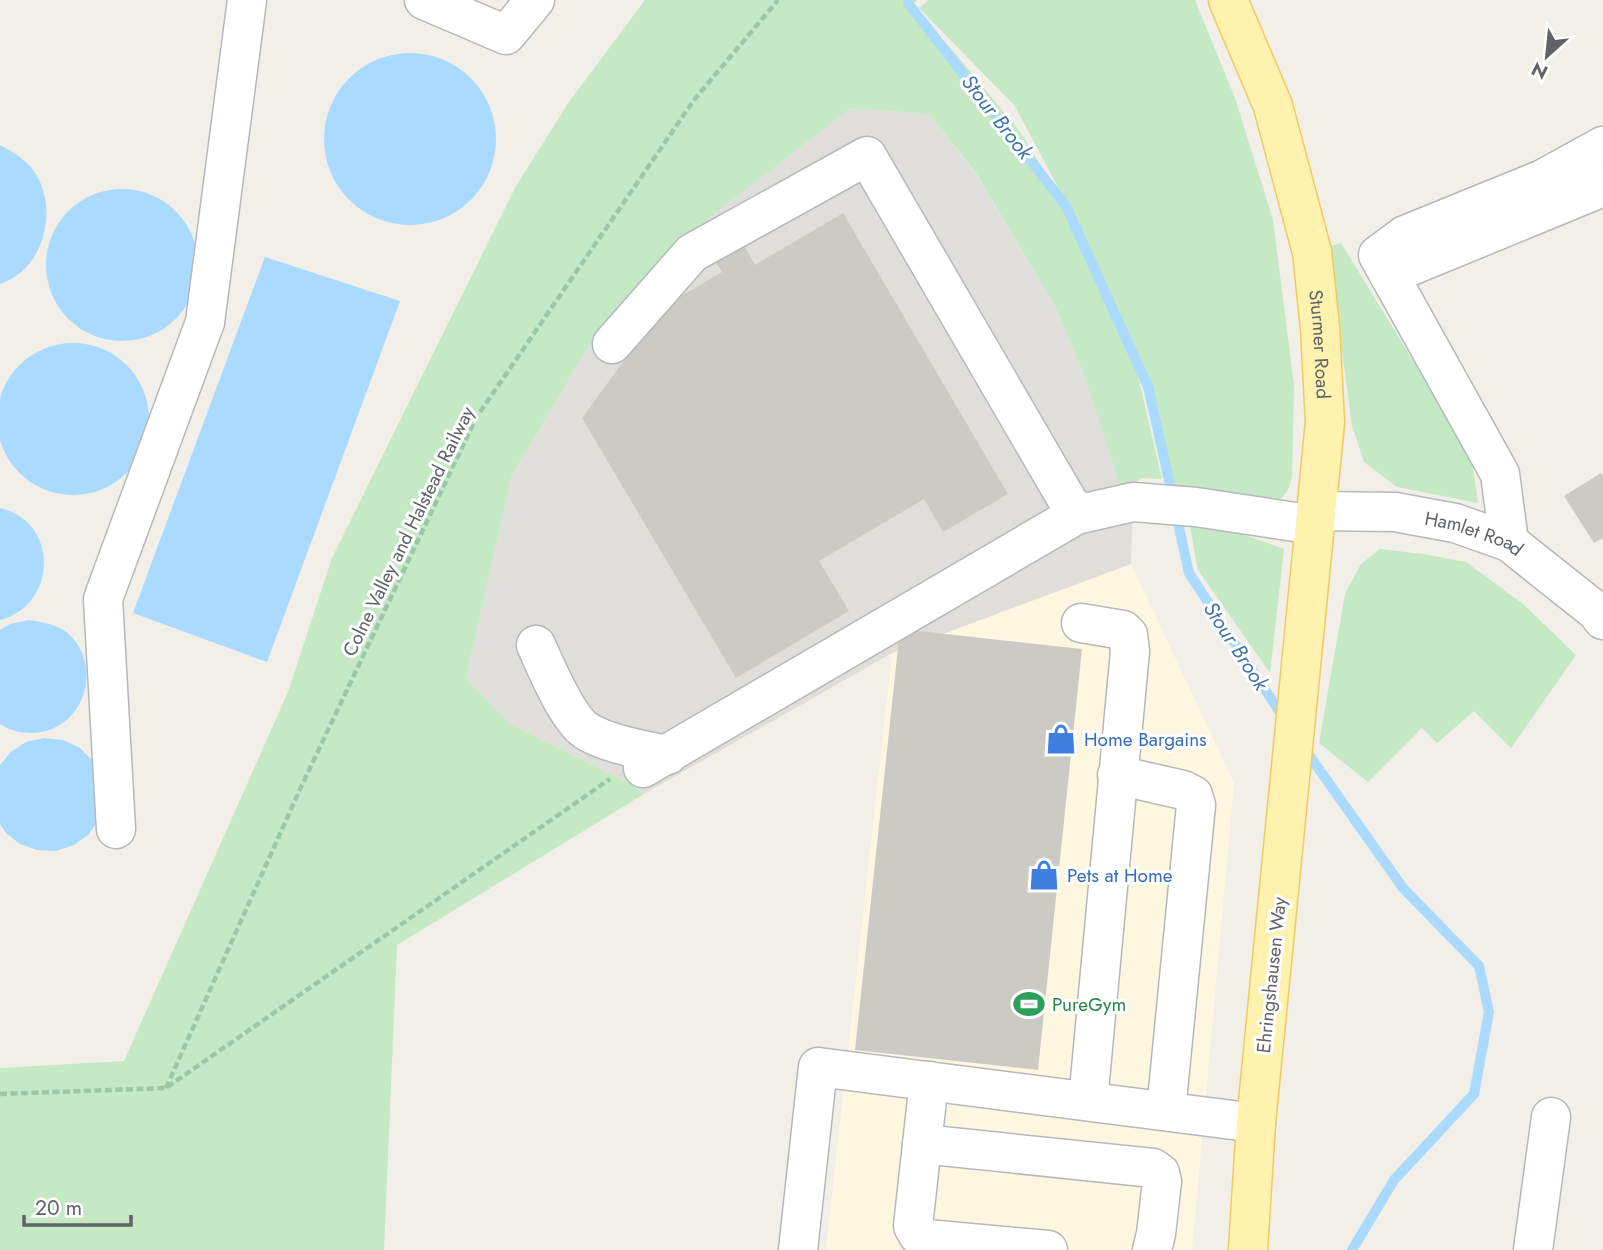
<svg xmlns="http://www.w3.org/2000/svg" width="1603" height="1250" font-family="Jost,sans-serif">
  <style>
    .commercial { fill: #fef7e0 }
    .industrial { fill: #e0deda }
    .green { fill: #c5e8c5 }
    .water { fill: #aadaff }
    .lines { fill: none; stroke-linecap: round; stroke-linejoin: round }
    .stream { stroke: #aadaff; stroke-width: 10 }
    .building { fill: #cccac5 }
    .minor-casing { stroke: #b5b8bc; stroke-width: 41 }
    .major-casing { stroke: #f2c960; stroke-width: 41 }
    .path { stroke: #9cc7a9; stroke-width: 4.5; stroke-dasharray: 7 3.5; stroke-linecap: butt }
    .minor { stroke: #fff; stroke-width: 38 }
    .major { stroke: #fff2af; stroke-width: 38 }
    .labels { text-anchor: middle; stroke-width: 6; stroke-linejoin: round; paint-order: stroke }
    .street-label { font-size: 19px; fill: #5f6368; stroke: #fff }
    .shop-label { font-size: 19px; fill: #366cbe; stroke: #fff; text-anchor: start }
    .leisure-label { font-size: 19px; fill: #27864d; stroke: #fff; text-anchor: start }
    .water-label { font-size: 21px; font-style: italic; fill: #4174aa; stroke: #fff }
  </style>
  <rect width="100%" height="100%" fill="#f1efe8"/>
  <polygon class="commercial" points="1131,564 1234,783 1192,1250 826,1250 892,653"/>
  <polygon class="industrial" points="851,108 929,114 975,173 1055,306 1085,378 1133,502 1131,564 892,653 644,794 629,783 511,724 466,678 512,475 589,346 691,232"/>
  <g class="green">
    <polygon points="645,0 917,0 910,7 950,47 1021,133 1084,236 1015,106 919,8 929,0 1195,0 1235,98 1273,220 1294,385 1292,477 1287,492 1275,504 1177,493 1143,371 1119,310 1131,346 1162,479 1142,478 1122,490 1085,378 1055,306 975,172 929,114 851,108 691,232 589,346 512,475 466,678 511,724 629,783 644,794 397,945 384,1250 0,1250 0,1068 124,1061 288,692 332,558 516,186 569,102"/>
    <polygon points="1341,243 1471,455 1478,503 1397,487 1364,462 1352,425 1328,247"/>
    <polygon points="1189,522 1229,529 1284,549 1270,673 1198,570"/>
    <polygon points="1380,549 1423,554 1466,562 1523,604 1576,655 1511,748 1474,711 1437,743 1422,728 1368,782 1319,743 1345,594 1361,564"/>
  </g>
  <g class="water">
    <circle cx="410" cy="139" r="86"/>
    <path d="M 0,145 C 14,153 29,161 37,176 C 58,213 43,270 0,284 Z"/>
    <circle cx="122" cy="265" r="76"/>
    <polygon points="265,257 400,301 267,662 133,613"/>
    <circle cx="73" cy="419" r="76"/>
    <path d="M 0,508 C 59,521 58,605 0,620 Z"/>
    <path d="M 29,620 C 41,622 54,624 65,631 C 107,664 84,733 31,733 C 20,733 9,730 0,724 L 0,630 L 10,624 Z"/>
    <polygon points="44,738 63,740 80,748 94,762 100,817 89,834 74,845 56,851 37,850 20,844 6,833 0,824 0,765 11,752 26,742"/>
  </g>
  <g class="lines">
    <g class="stream">
      <polyline points="908,3 1066,206 1148,387 1173,498"/>
      <polyline points="1176,514 1189,573 1285,720"/>
      <polyline points="1304,748 1403,888 1479,966 1489,1012 1474,1094 1394,1180 1352,1250"/>
    </g>
  </g>
  <g class="building">
    <polygon points="843,213 1008,494 943,532 924,499 819,561 849,611 736,678 582,418 664,306 722,272 712,256 741,240 755,265"/>
    <polygon points="1601,473 1603,476 1603,538 1594,543 1564,496"/>
    <polygon points="900,629 1082,649 1038,1070 855,1050"/>
  </g>
  <g class="lines">
    <g class="minor-casing">
      <g id="minor">
        <polyline points="424,0 506,35 535,0"/>
        <polyline points="1389,275 1603,187"/>
        <polyline points="612,344 692,253 867,156 1076,515"/>
        <path id="s1" d="M 1318,511 L 1395,512 L 1455,523 L 1509,542 L 1597,612 L 1603,620"/>
        <polyline points="1509,542 1500,474 1378,255 1405,235 1543,179 1603,146"/>
        <polyline points="1081,623 1123,630 1128,635 1130,651 1088,1101"/>
        <path d="M 536,645 C 546,667 566,716 585,730 C 604,743 645,751 668,755"/>
        <polyline points="643,768 1076,515 1133,502 1196,507 1315,525"/>
        <polyline points="1117,775 1183,790 1193,795 1196,805 1166,1111"/>
        <polyline points="116,829 103,599 205,322 247,0"/>
        <polyline points="929,1081 913,1226 918,1235 927,1239 1048,1250"/>
        <polyline points="922,1144 1153,1168 1160,1173 1162,1181 1156,1234 1152,1250"/>
        <polyline points="798,1250 818,1067 1256,1123"/>
        <polyline points="1533,1250 1551,1117"/>
      </g>
    </g>
    <g class="major-casing">
      <g id="major">
        <path id="s2" d="M 1228,0 L 1273,106 L 1312,252 L 1320,327 L 1325,422 L 1256,1123 L 1248,1250"/>
      </g>
    </g>
    <g class="path">
      <polyline points="166,1088 301,787 476,418 694,100 778,0"/>
      <polyline points="0,1094 166,1088 610,779"/>
    </g>
    <use href="#minor" class="minor"/>
    <use href="#major" class="major"/>
  </g>
  <defs>
    <g id="shop-bare" transform="scale(2.415)"><path d="M-5-2.5h2.3a2.7 3.5 0 0 1 5.4 0H5L5.5 6h-11ZM-1.5-2.5h3a1.5 2.3 0 0 0-3 0Z" fill="#3f7fe0" stroke="#fff" stroke-width="2.5" paint-order="stroke"/></g>
    <g id="stadium-bare" transform="scale(2.415)"><path d="M0-5a6.5 5 0 1 0 0 10a6.5 5 0 1 0 0-10ZM-3.5-1.8h7v3.6h-7Z" fill="#2e9e5b" stroke="#fff" stroke-width="2.5" paint-order="stroke"/></g>
  </defs>
  <g fill-rule="evenodd">
    <use href="#shop-bare" x="1061" y="739"/>
    <use href="#shop-bare" x="1044" y="875"/>
    <use href="#stadium-bare" x="1029" y="1004"/>
  </g>
  <g class="labels">
    <g class="street-label">
      <text dy="7" stroke="none"><textPath href="#s2" startOffset="359">Sturmer Road</textPath></text>
      <text transform="translate(408 531) rotate(-64)" y="7">Colne Valley and Halstead Railway</text>
      <text dy="7" stroke="none"><textPath href="#s1" startOffset="159">Hamlet Road</textPath></text>
      <text transform="translate(1271 975) rotate(-84)" y="7">Ehringshausen Way</text>
    </g>
    <g class="shop-label">
      <text x="1084" y="746">Home Bargains</text>
      <text x="1067" y="882">Pets at Home</text>
    </g>
    <g class="leisure-label">
      <text x="1052" y="1011">PureGym</text>
    </g>
    <g class="water-label">
      <text transform="translate(997 117) rotate(52)" y="7">Stour Brook</text>
      <text transform="translate(1236 646) rotate(57)" y="7">Stour Brook</text>
    </g>
  </g>
  <g transform="translate(1547 56) rotate(207)" stroke="#ffffff" stroke-width="5" paint-order="stroke">
  <path d="M0-5L12 26L0 18L-12 26Z" fill="#5f6368"/>
  <text y="-10" font-size="19" font-weight="bold" text-anchor="middle" fill="#5f6368">N</text>
  </g>
  <path d="M24 1215v10h107v-10" fill="none" stroke="#5f6368" stroke-width="3.5"/>
  <text x="35" y="1215" font-size="21" fill="#5f6368" stroke="#ffffff" stroke-width="5" paint-order="stroke">20 m</text>
</svg>
